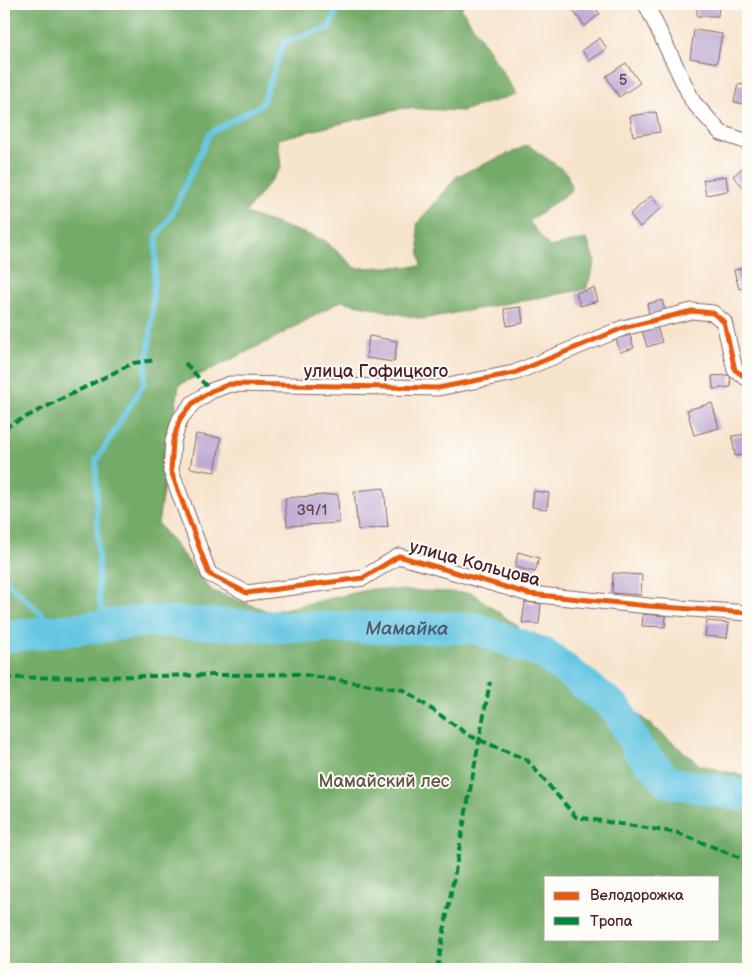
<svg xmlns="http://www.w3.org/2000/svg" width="752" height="973" font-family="'Balsamiq Sans',sans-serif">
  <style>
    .forest { fill: #73ab68; stroke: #5e654a; fill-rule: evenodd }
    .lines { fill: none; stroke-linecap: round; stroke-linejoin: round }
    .stream { stroke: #64c6e2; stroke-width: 5.5 }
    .river { stroke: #64c6e2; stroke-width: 32 }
    .building { fill: #beaad3 }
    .minor-casing { stroke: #876464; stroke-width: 17 }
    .minor { stroke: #fff; stroke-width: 15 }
    .quiet { stroke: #00873e; stroke-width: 4; stroke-dasharray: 8 4; stroke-linecap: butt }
    .cycleway-casing { stroke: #fdfcf7; stroke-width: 8 }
    .cycleway { stroke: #e8590c; stroke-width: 5 }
    .labels { text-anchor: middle; stroke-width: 4; stroke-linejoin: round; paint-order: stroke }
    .number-label { font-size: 15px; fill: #674255 }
    .street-label { font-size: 18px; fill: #4a1f2b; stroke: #fdfcf7 }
    .park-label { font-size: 18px; fill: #625946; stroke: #fdfcf7 }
    .water-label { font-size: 19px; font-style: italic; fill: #53596b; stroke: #fdfcf7 }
  </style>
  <rect width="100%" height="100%" fill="#fdfcf7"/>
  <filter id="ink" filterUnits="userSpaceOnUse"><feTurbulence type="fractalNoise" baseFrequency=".02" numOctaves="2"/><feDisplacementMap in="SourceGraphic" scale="10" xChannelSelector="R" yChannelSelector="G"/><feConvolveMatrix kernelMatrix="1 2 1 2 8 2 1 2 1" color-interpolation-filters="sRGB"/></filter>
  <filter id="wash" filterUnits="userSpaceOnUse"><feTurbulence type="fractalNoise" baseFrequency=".0096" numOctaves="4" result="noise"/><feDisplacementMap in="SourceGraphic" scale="20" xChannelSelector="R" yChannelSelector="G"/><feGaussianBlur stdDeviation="1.12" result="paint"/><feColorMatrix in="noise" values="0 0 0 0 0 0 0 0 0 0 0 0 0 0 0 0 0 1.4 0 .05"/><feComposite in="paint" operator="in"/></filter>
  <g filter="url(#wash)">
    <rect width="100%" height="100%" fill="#f7e4cd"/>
    <path class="forest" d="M 4,4 L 465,4 L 461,8 L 517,94 L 462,111 L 404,108 L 278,139 L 281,168 L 245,213 L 324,240 L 356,268 L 421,266 L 417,224 L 457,176 L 528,145 L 567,173 L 572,190 L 529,221 L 549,247 L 587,239 L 595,263 L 586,289 L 422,319 L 341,301 L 273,339 L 179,385 L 158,524 L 212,591 L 271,612 L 372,589 L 472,593 L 635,712 L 700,765 L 748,777 L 748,969 L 4,969 ZM 546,877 L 718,877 L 718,939 L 546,939 Z"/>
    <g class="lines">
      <g class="stream">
        <polyline points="4,579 59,630"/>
        <polyline points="108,625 99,600 96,461 143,385 150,340 157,236 171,216 210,133 262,104 284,42 329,28 340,4"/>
      </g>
      <path class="river" id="s1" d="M 4,637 L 147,621 L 281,627 L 475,628 L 545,654 L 617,709 L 638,749 L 669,782 L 748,796"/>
    </g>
    <g id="blocks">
      <g class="building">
        <polygon points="582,4 592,4 600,14 585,26 573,11"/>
        <polygon points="697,4 719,4 718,16 697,16"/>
        <polygon points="694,30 722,34 717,63 690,58"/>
        <polygon points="600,38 607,49 589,61 582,50"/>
        <polygon points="626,63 640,83 619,97 606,76"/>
        <polygon points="738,84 748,86 748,105 734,102"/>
        <polygon points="656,112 660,132 633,136 630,116"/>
        <polygon points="748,163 748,186 745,189 733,176"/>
        <polygon points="726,176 728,191 706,195 703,180"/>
        <polygon points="651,196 661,208 640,227 630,214"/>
        <polygon points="748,267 748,287 739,289 734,270"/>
        <polygon points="594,288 598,301 580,306 576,293"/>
        <polygon points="662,300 665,311 649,314 647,304"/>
        <polygon points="521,307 523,323 507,326 504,309"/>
        <polygon points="657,327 662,342 647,347 642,331"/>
        <polygon points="630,335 634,348 620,352 616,339"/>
        <polygon points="369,336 397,341 394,362 366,358"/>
        <polygon points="730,375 731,387 713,389 712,376"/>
        <polygon points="712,403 719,428 694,435 687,410"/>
        <polygon points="196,434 221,438 215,472 190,468"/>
        <polygon points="748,434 748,454 735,456 732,436"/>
        <polygon points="384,488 388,527 358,530 354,491"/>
        <polygon points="534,491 549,493 547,509 532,507"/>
        <polygon points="338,494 339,523 287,526 285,498"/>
        <polygon points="518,552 539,558 535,572 515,567"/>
        <polygon points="613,573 642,575 641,595 612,593"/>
        <polygon points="525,602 541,604 539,624 522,623"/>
        <polygon points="643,614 666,616 665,627 642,626"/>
        <polygon points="707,621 729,623 727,638 705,636"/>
      </g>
    </g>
  </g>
  <g filter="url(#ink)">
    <use href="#blocks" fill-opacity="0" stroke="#876464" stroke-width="1"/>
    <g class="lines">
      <g class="minor-casing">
        <g id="minor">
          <polyline points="646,4 693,102 721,133 748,142"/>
          <polyline points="748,379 735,370 724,322 713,313 692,311 623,328 514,373 438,388 230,384 211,391 193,403 180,419 173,441 171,471 209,574 247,593 363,578 399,556 529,594 649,606 748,613"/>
        </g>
      </g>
      <use href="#minor" class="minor"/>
      <g class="quiet">
        <polyline points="185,363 211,391"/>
        <polyline points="4,428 133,363 156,360"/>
        <polyline points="4,678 298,674 404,690 470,736 527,760 576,817 678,833 748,861"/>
        <polyline points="437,969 490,682"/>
      </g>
      <g class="cycleway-casing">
        <polyline id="cycleway" points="748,379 735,370 724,322 713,313 692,311 623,328 514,373 438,388 230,384 211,391 193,403 180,419 173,441 171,471 209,574 247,593 363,578 399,556 529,594 649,606 748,613"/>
      </g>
      <use href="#cycleway" class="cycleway"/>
    </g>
  </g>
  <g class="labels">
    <g class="number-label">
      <text x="623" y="85">5</text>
      <text x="312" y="515">39/1</text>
    </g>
    <g class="street-label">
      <text x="376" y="377">улица Гофицкого</text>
      <text transform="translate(475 563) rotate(15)" y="6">улица Кольцова</text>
    </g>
    <g class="park-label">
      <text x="384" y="787">Мамайский лес</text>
    </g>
    <g class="water-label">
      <text dy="7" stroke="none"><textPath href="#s1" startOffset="404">Мамайка</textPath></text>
    </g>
  </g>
  <rect width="752" height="973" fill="none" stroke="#fdfcf7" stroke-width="20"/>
  <rect x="544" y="876" width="175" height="65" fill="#fdfcf7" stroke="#b5a4a5"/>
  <rect x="554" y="892" width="25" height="8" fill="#e8590c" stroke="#b5a4a5"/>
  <text x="590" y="900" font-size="15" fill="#4a1f2b">Велодорожка</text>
  <rect x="554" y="917" width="25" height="8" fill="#00873e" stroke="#b5a4a5"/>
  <text x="590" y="926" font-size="15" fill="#4a1f2b">Тропа</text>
</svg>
